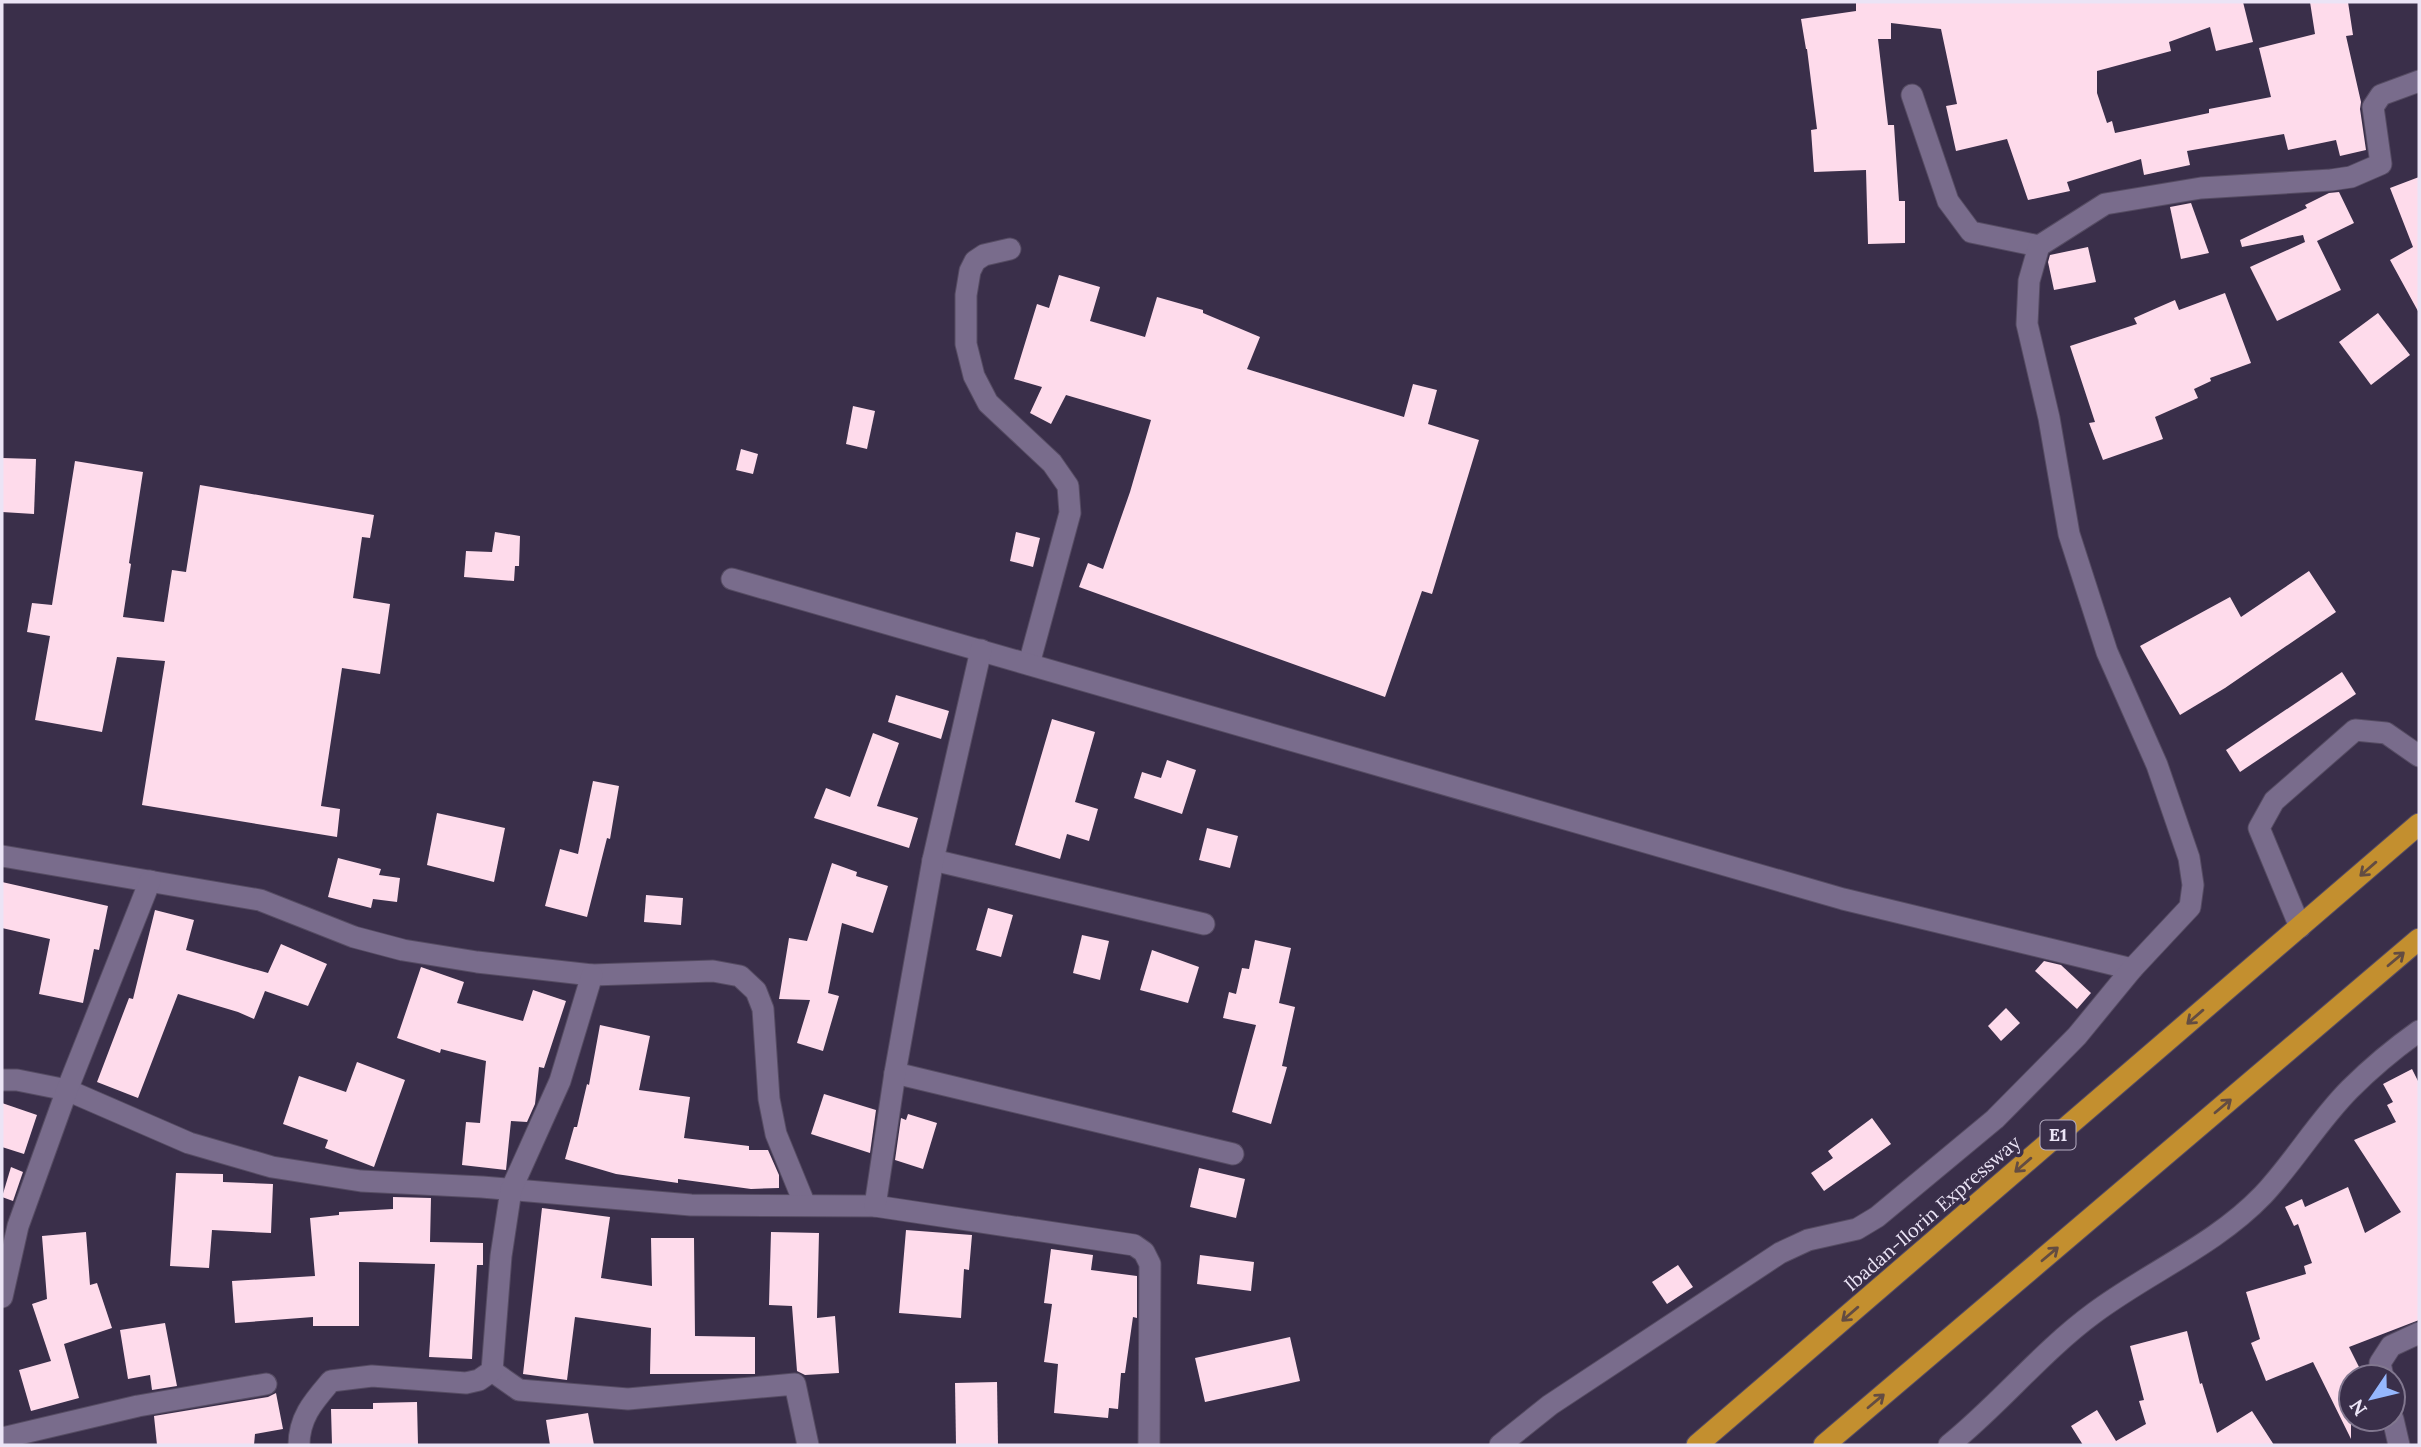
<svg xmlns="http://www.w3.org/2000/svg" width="2421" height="1447" font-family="Lora,serif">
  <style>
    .building { fill: #fedbeb }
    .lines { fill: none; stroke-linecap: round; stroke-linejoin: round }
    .minor-casing { stroke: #564c63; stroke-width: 23 }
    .highway-casing { stroke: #564c63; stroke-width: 23 }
    .minor { stroke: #796c8c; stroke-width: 21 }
    .highway { stroke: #c38f2f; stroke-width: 21 }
    .oneway { stroke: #634c42 }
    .labels { text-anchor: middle; stroke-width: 7; stroke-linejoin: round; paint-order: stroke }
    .shield { fill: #3a2f4a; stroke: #b6aec2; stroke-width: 2 }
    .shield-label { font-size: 18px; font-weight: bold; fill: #ebe4f6 }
    .street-label { font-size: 19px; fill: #ebe4f6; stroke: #3a2f4a }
  </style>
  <rect width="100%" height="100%" fill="#3a2f4a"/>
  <g class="building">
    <polygon points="1856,2 2243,2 2253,42 2216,51 2210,27 2169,42 2171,51 2097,71 2097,93 2107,123 2112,121 2115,133 2209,113 2209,109 2271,97 2259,48 2315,34 2310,2 2348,2 2353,35 2346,36 2361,102 2360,109 2366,150 2340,156 2336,140 2288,150 2284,134 2187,151 2190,165 2144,175 2141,159 2067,182 2070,191 2028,200 2007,139 1956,151 1946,106 1957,104 1941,29 1891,23 1891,39 1878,39 1888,125 1894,125 1899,201 1905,201 1905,243 1868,244 1866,170 1814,172 1811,130 1817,129 1807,49 1806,49 1801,19 1856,11"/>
    <polygon points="2419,177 2419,313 2390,260 2413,247 2390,188"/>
    <polygon points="2339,192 2354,223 2317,241 2341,290 2277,321 2250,267 2305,242 2303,235 2242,247 2240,240 2307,208 2305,205 2329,193"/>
    <polygon points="2191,203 2209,253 2181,259 2170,207"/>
    <polygon points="2088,247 2096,282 2054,290 2048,262 2050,255"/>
    <polygon points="1059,275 1100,287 1090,321 1145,337 1157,297 1203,310 1203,313 1260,337 1247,369 1404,417 1413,384 1437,390 1428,424 1479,440 1432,594 1422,591 1385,697 1079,587 1088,563 1103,569 1130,492 1151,420 1066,395 1051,424 1030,413 1042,387 1014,379 1037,304 1049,308"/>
    <polygon points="2225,293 2251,363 2210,378 2211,381 2194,389 2198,398 2155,417 2163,439 2103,460 2089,423 2095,422 2070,346 2137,324 2134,318 2175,300 2179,310"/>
    <polygon points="2378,313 2410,355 2371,385 2339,342"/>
    <polygon points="853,406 875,411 867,449 846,444"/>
    <polygon points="741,449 758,454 753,474 736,470"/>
    <polygon points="2,458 36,459 34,514 2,512"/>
    <polygon points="75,461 143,472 129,563 131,564 123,617 164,622 172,570 186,572 200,485 374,515 370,538 362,537 353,598 390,604 380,674 342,668 321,806 340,809 337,837 142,805 165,661 117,657 102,732 35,720 50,636 27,632 32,603 52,605"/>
    <polygon points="495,532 520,536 519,566 515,566 514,581 464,577 466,551 492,552"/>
    <polygon points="1016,532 1040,538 1033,567 1010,561"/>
    <polygon points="2309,571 2336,612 2225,688 2180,715 2140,646 2230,597 2241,617"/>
    <polygon points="2342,672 2356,694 2240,772 2226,750"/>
    <polygon points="896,695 949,711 941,739 888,722"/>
    <polygon points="1052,719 1095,732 1075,802 1098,809 1089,841 1067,834 1060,859 1015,845"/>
    <polygon points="873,733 899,743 877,806 918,818 909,848 814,818 826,788 850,797"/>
    <polygon points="1167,760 1196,770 1182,814 1134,798 1142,772 1161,778"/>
    <polygon points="593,781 619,786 610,839 607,838 587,917 545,906 560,849 578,854"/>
    <polygon points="437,813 505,828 494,882 427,865"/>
    <polygon points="1207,828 1238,836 1230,868 1199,860"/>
    <polygon points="338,858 381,869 379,875 400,878 397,902 373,899 371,908 328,897"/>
    <polygon points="832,863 857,872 856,876 888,886 873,933 842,923 828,993 839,996 823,1051 797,1043 810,1000 779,999 789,938 807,941"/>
    <polygon points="2,882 108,906 99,950 94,949 83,1003 39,994 50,939 2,928"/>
    <polygon points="646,895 683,898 681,925 644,922"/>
    <polygon points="988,908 1013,915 1001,957 976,950"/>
    <polygon points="155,910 194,920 186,950 268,973 281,944 327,964 308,1006 265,991 254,1019 238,1012 178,994 138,1098 97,1082 129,998 133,999"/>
    <polygon points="1082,935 1109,941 1100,980 1073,973"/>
    <polygon points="1255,940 1291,948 1279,1003 1295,1007 1282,1066 1287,1067 1271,1124 1232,1112 1256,1025 1223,1018 1229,992 1236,994 1242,968 1249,969"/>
    <polygon points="1152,950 1199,967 1188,1003 1140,990"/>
    <polygon points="2044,961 2061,965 2091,993 2077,1009 2035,971"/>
    <polygon points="421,967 464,982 457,1003 523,1021 533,990 566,1001 544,1068 539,1067 535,1104 527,1122 511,1121 506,1170 462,1165 466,1122 480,1123 486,1061 441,1049 440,1053 397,1038"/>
    <polygon points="2006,1008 2020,1023 2001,1041 1988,1026"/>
    <polygon points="600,1025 650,1036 639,1090 690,1097 684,1138 749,1146 749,1150 768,1150 779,1175 779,1188 751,1189 678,1179 678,1183 616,1174 565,1159 574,1127 577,1127 587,1084 589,1085"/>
    <polygon points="357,1062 405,1080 374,1167 325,1148 328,1140 283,1124 299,1076 346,1092"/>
    <polygon points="2412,1069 2419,1083 2419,1320 2349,1347 2364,1377 2351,1377 2351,1439 2313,1362 2266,1381 2251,1343 2260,1339 2246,1292 2306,1274 2304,1266 2312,1263 2298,1224 2294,1226 2285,1207 2302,1199 2305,1207 2348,1187 2365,1233 2401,1212 2354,1140 2396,1122 2387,1105 2393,1102 2383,1084"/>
    <polygon points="824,1094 876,1110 870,1153 811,1134"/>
    <polygon points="2,1103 37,1115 24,1154 2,1147"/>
    <polygon points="908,1114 937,1123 923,1169 895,1160 901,1118 906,1120"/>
    <polygon points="1872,1118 1891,1144 1824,1191 1811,1173 1833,1158 1828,1151"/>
    <polygon points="11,1167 23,1172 13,1201 2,1197"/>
    <polygon points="1199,1168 1245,1179 1236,1218 1190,1207"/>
    <polygon points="176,1173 223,1174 223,1182 273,1184 271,1233 212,1230 209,1268 170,1266"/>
    <polygon points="393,1197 431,1198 430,1242 483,1243 483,1265 477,1265 472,1359 429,1357 435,1264 359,1262 359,1326 313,1326 313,1317 235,1323 232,1281 315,1276 310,1218 339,1215 339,1212 393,1209"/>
    <polygon points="542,1208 610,1217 601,1278 652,1286 651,1238 694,1238 695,1336 755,1337 755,1374 650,1374 651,1328 575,1317 567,1380 523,1374"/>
    <polygon points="906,1230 972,1235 969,1270 964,1269 961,1318 899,1313"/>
    <polygon points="86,1232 90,1285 97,1283 112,1328 64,1344 79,1398 31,1411 19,1370 51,1361 32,1304 47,1299 42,1236"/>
    <polygon points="771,1232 819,1233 817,1318 835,1316 839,1373 805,1375 797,1371 792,1306 769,1305"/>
    <polygon points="1051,1249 1093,1255 1091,1270 1137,1276 1137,1318 1133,1317 1125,1373 1121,1373 1118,1409 1109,1408 1108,1418 1054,1413 1058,1364 1044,1362 1052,1304 1044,1303"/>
    <polygon points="1200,1255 1254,1262 1251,1291 1197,1284"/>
    <polygon points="1678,1265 1693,1287 1667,1304 1652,1282"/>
    <polygon points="165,1323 177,1386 152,1390 150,1375 128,1379 120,1330"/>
    <polygon points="2187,1331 2200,1384 2202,1383 2217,1433 2252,1411 2274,1445 2083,1445 2071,1426 2097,1410 2116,1441 2146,1424 2139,1401 2144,1400 2130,1346"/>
    <polygon points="1290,1337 1300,1381 1205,1402 1195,1358"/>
    <polygon points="997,1382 998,1445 956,1445 955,1383"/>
    <polygon points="276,1393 283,1429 255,1434 254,1445 157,1445 154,1416 268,1397"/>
    <polygon points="417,1402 418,1445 332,1445 331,1409 373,1409 373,1403"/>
    <polygon points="588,1413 594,1445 550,1445 546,1420"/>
  </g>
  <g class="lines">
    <g class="minor-casing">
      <g id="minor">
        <polyline points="1912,95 1948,201 1971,232 2039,246"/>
        <polyline points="1010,249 984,255 975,261 970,271 966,295 966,344 974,376 988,403 1052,463 1068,486 1070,513 1029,664"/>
        <polyline points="732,579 1843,899 2132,969"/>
        <polyline points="2,856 260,900 354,937 403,950 477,962 592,975 713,971 740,976 756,991 763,1009 769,1099 776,1134 805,1205"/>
        <polyline points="933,860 1204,924"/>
        <polyline points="2300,927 2259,828 2274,801 2355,730 2386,733 2419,756"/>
        <polyline points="895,1073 1233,1154"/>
        <polyline points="2,1080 17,1080 67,1090 189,1143 272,1167 361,1181 482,1187 691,1205 875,1206 1134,1245 1144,1252 1150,1264 1149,1445"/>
        <polyline points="875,1206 895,1073 933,860 981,650"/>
        <polyline points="2,1297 18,1226 67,1090 150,881"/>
        <polyline points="492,1371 519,1390 628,1399 795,1384 808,1445"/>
        <polyline points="2383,1377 2380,1363 2391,1346 2419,1333"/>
        <polyline points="2393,1419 2399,1445"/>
        <polyline points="2,1438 138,1406 266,1384"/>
        <path d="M 299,1445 C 299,1417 314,1401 331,1381 L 372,1376 L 466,1383 L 479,1380 L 492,1371 L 501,1256 L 511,1190 L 560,1081 L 592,975"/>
        <polyline points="1500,1445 1550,1405 1780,1253 1808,1240 1857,1229 1877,1217 1995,1119 2077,1036 2132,969 2190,907 2193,885 2189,858 2157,765 2107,652 2069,534 2049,418 2027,324 2029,281 2039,246 2105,204 2201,188 2331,180 2351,177 2381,164 2373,107 2381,95 2419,81"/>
        <path d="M 1949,1445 C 2000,1404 2041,1352 2094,1313 C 2149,1272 2215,1245 2263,1195 C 2294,1162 2318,1121 2350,1089 C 2372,1067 2395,1048 2419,1031"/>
      </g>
    </g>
    <g class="highway-casing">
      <g id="highway">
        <polyline points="1697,1445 2419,824"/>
        <polyline points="1824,1445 2419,939"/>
      </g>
    </g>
    <use href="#minor" class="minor"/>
    <use href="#highway" class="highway"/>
  </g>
  <defs><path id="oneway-shaft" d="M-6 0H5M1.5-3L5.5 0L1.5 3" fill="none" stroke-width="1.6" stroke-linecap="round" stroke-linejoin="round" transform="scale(1.75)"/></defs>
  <g class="oneway">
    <use href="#oneway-shaft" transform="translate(2368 869) rotate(139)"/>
    <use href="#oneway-shaft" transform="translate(2396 959) rotate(-40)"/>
    <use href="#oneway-shaft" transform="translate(2195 1017) rotate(139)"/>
    <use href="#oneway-shaft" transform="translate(2223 1106) rotate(-40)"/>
    <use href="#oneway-shaft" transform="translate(2023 1165) rotate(139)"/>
    <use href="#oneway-shaft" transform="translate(2050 1254) rotate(-40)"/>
    <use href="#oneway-shaft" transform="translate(1850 1314) rotate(139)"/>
    <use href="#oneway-shaft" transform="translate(1876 1401) rotate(-40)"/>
  </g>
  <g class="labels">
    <rect class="shield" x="2040.5" y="1120.5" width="35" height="29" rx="5"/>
    <g class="shield-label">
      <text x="2058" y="1141">E1</text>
    </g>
    <g class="street-label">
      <text transform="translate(1932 1213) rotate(-41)" y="7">Ibadan-Ilorin Expressway</text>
    </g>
  </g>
  <rect width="2421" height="1447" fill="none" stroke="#ebe4f6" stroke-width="7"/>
  <g transform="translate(2372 1398) rotate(235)"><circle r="33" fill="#3a2f4a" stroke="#81778f" stroke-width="2"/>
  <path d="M0-5L12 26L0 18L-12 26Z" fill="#95b7fd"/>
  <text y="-10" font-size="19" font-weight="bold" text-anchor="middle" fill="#ebe4f6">N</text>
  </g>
</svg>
